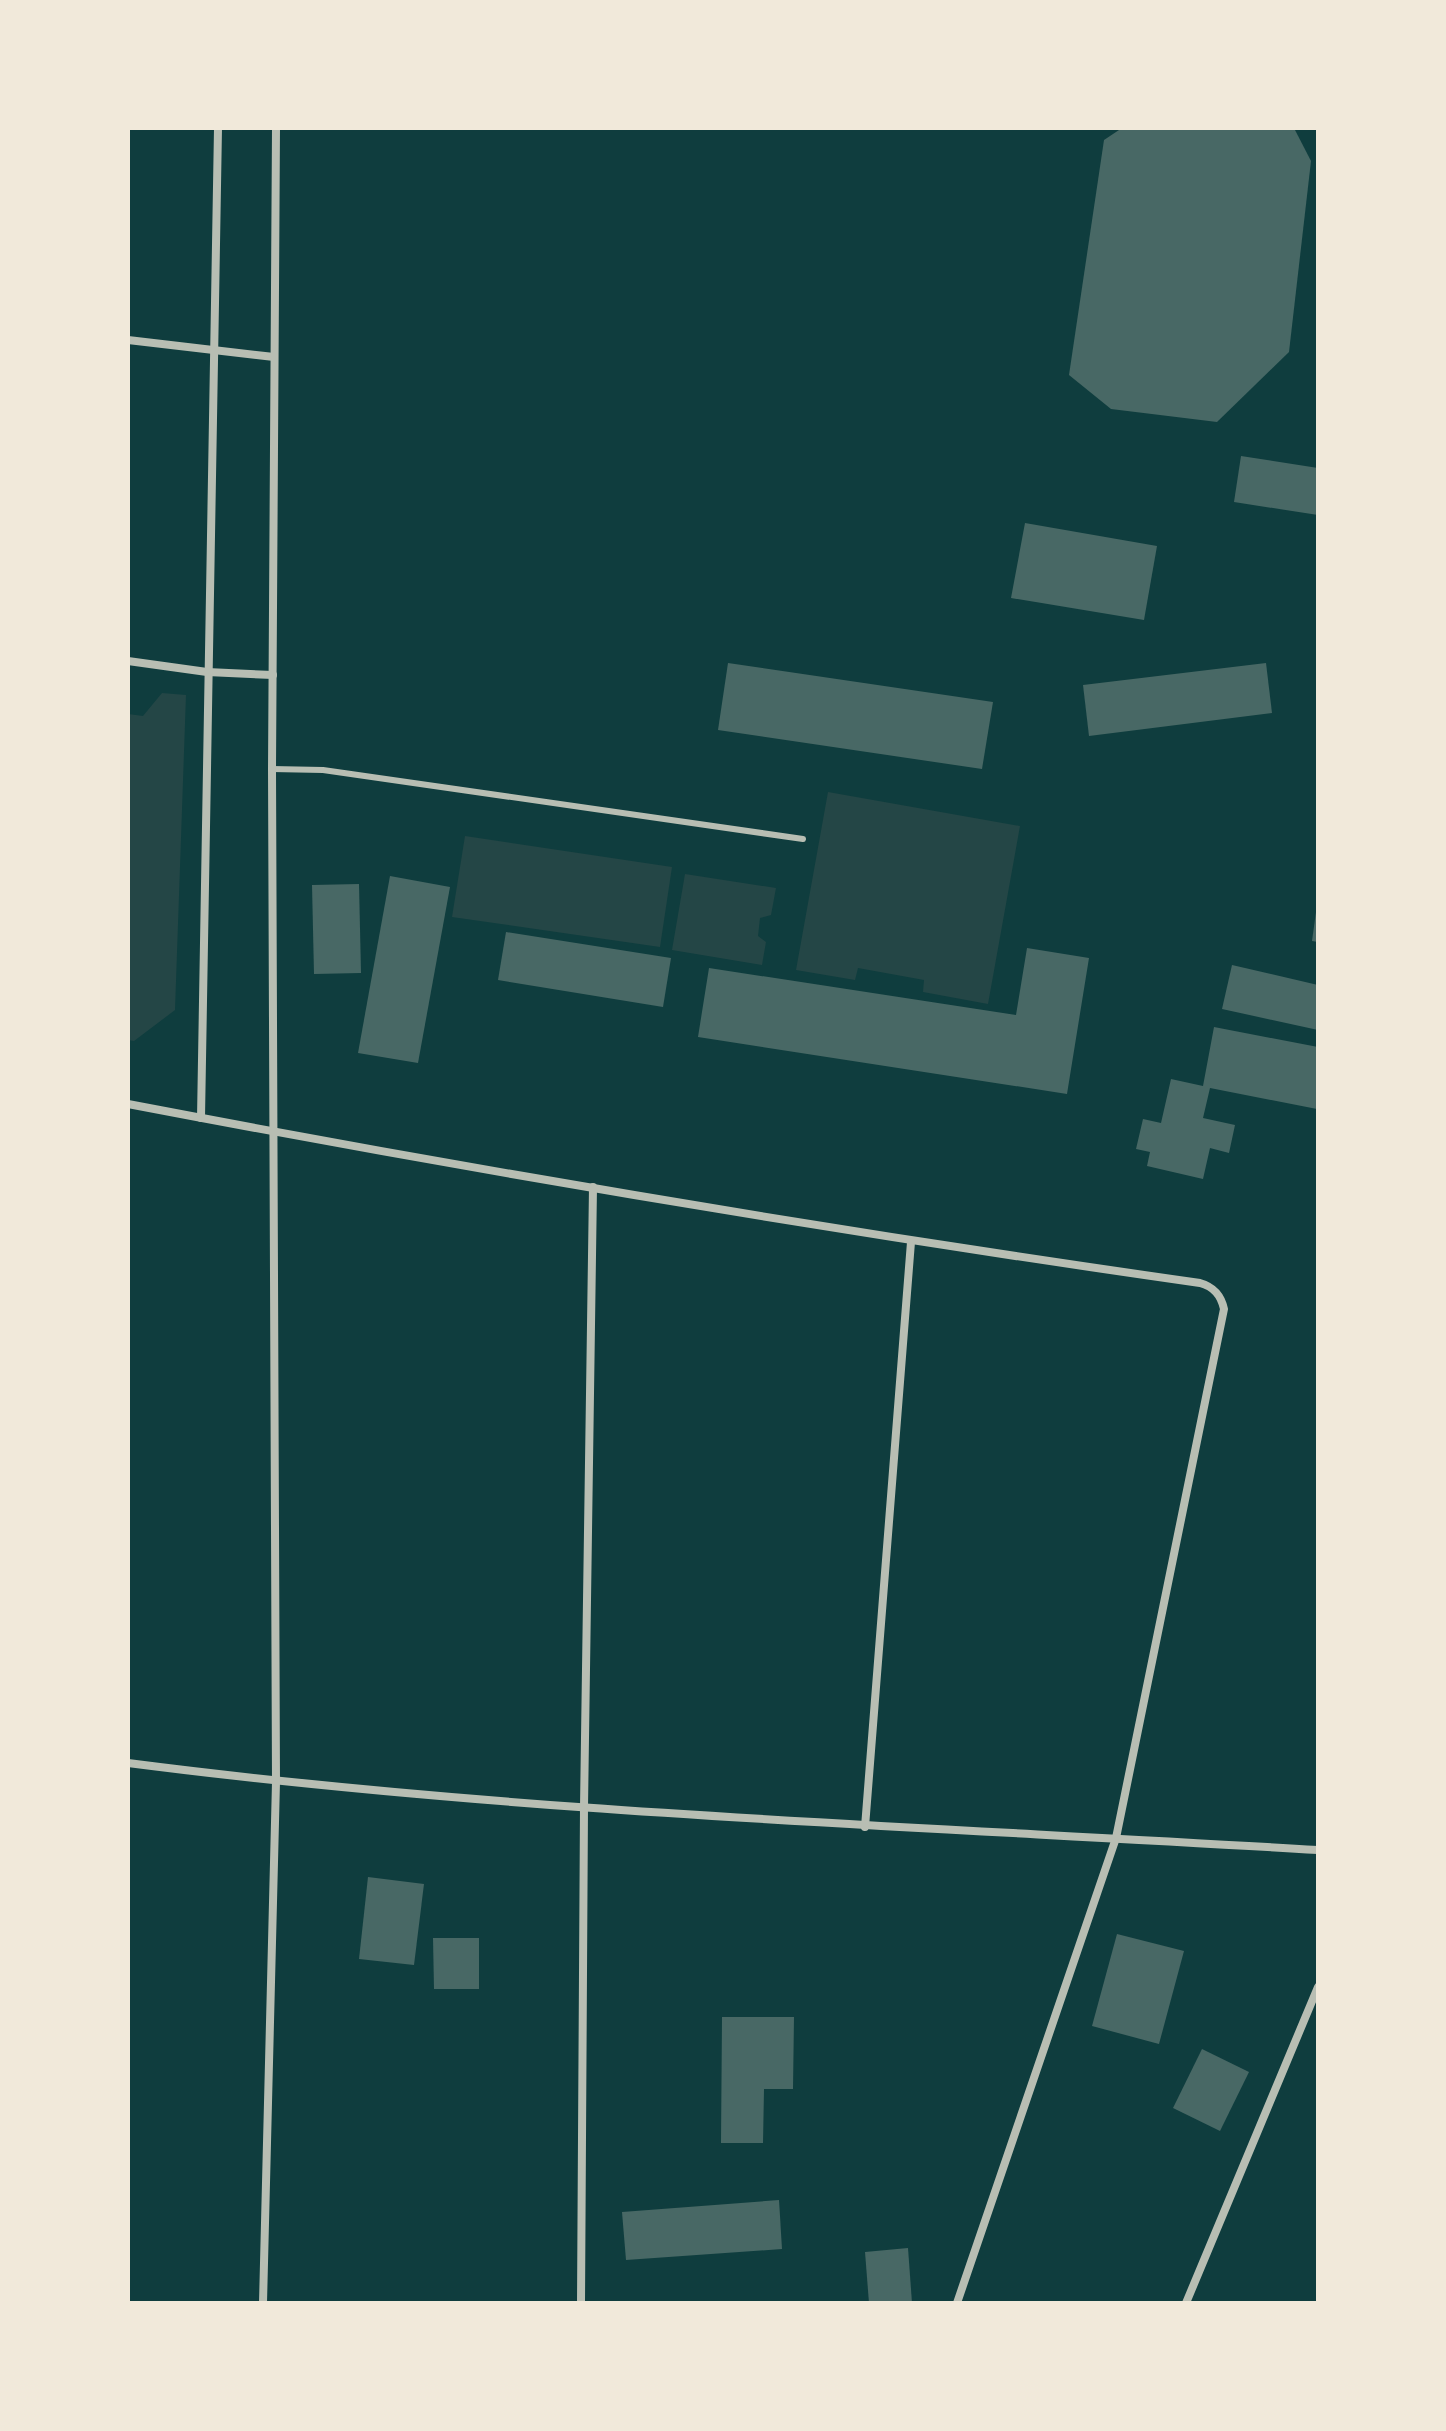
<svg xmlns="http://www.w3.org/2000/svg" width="1446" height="2431" font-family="'Space Grotesk',sans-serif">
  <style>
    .green { fill: #244646 }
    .building { fill: #486865 }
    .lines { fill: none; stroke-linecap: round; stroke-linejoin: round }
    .service { stroke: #b8beb3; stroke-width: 6 }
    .minor { stroke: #b8beb3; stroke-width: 8 }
  </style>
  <rect width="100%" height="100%" fill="#0f3d3e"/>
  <g class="green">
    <polygon points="162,693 186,695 175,1010 134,1041 128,1040 128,714 143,716"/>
    <polygon points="828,792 1020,826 988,1004 923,992 924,980 858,968 855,980 796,970"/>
    <polygon points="465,836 672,867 660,947 452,917"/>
    <polygon points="685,874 776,888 771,915 760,918 758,936 766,942 762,965 672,950"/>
  </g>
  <g class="building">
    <polygon points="1122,128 1273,128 1295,130 1311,161 1289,352 1217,422 1111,409 1069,375 1104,140"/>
    <polygon points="1241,456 1318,468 1318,515 1234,502"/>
    <polygon points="1025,523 1157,546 1144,620 1011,598"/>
    <polygon points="728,663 993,702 982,769 718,730"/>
    <polygon points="1266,663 1272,713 1089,736 1083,685"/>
    <polygon points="390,876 450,887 418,1063 358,1053"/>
    <polygon points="359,884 361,973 314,974 312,885"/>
    <polygon points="1316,912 1318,912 1318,942 1312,941"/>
    <polygon points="506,932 671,958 663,1007 498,980"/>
    <polygon points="1027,948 1089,958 1067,1094 698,1037 709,968 1016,1015"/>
    <polygon points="1232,965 1318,985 1318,1030 1222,1009"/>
    <polygon points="1214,1027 1318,1047 1317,1109 1210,1088 1203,1118 1235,1125 1229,1153 1210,1148 1203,1179 1147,1166 1150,1152 1136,1149 1143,1119 1161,1123 1171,1079 1203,1086"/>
    <polygon points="368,1877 424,1884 414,1965 359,1959"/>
    <polygon points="1117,1934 1184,1951 1159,2044 1092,2026"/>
    <polygon points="433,1938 479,1938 479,1989 434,1989"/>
    <polygon points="722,2017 794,2017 793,2089 764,2089 763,2143 721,2143"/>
    <polygon points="1202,2049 1249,2072 1220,2131 1173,2108"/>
    <polygon points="779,2200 782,2249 626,2260 622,2212"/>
    <polygon points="908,2248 912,2303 869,2303 865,2252"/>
  </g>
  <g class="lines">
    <polyline class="service" points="272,769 323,770 803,839"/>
    <g class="minor">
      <polyline points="128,340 274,357"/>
      <polyline points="128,661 207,672 273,675"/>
      <path d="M 128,1104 C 484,1172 841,1232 1200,1283 C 1214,1287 1221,1295 1224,1309 L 1116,1838 L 957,2303"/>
      <polyline points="201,1118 218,128"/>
      <path d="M 128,1763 C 523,1814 921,1826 1318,1850"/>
      <polyline points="865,1827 911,1242"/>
      <polyline points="263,2303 276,1782 272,769 276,128"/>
      <polyline points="581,2303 584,1807 593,1187"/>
      <polyline points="1186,2303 1318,1987"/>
    </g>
  </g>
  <rect width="1446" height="2431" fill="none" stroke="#f1e9da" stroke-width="260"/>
</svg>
